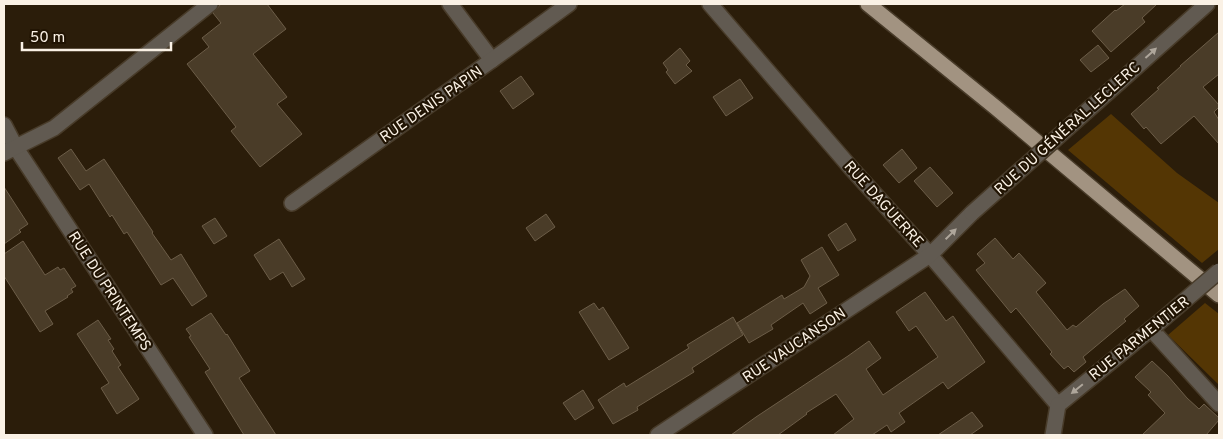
<svg xmlns="http://www.w3.org/2000/svg" width="1223" height="439" font-family="Overpass,sans-serif">
  <style>
    .green { fill: #543604 }
    .building { fill: #4a3c28; stroke: #6c5d48 }
    .lines { fill: none; stroke-linecap: round; stroke-linejoin: round }
    .minor-casing { stroke: #483b29; stroke-width: 18 }
    .major-casing { stroke: #483b29; stroke-width: 18 }
    .minor { stroke: #615a51; stroke-width: 15 }
    .major { stroke: #a29381; stroke-width: 15 }
    .minor-bridge-casing { stroke: #483b29; stroke-width: 18; stroke-linecap: butt }
    .minor-bridge { stroke: #615a51; stroke-width: 15 }
    .oneway { fill: #aea69b }
    .labels { text-anchor: middle; stroke-width: 4.5; stroke-linejoin: round; paint-order: stroke }
    .street-label { font-size: 15px; fill: #faf1e5; stroke: #211403 }
  </style>
  <rect width="100%" height="100%" fill="#2b1d0a"/>
  <g class="green">
    <polygon points="1111,114 1177,173 1219,203 1219,249 1202,263 1068,150"/>
    <polygon points="1205,303 1219,314 1219,385 1168,335"/>
  </g>
  <g class="building">
    <polygon points="221,4 267,4 286,29 253,54 287,97 277,104 302,134 260,167 231,131 236,127 187,64 209,47 202,38 221,23 213,13"/>
    <polygon points="1125,4 1157,4 1142,18 1145,22 1111,52 1092,31 1115,10 1116,11"/>
    <polygon points="1219,32 1219,74 1203,87 1219,105 1219,107 1214,112 1219,120 1219,144 1194,116 1161,144 1146,127 1144,129 1131,114 1159,89 1157,88 1181,66 1180,66"/>
    <polygon points="1098,45 1109,58 1091,72 1080,60"/>
    <polygon points="680,48 690,61 686,65 692,71 675,84 666,72 668,70 663,63"/>
    <polygon points="521,76 534,94 513,109 500,91"/>
    <polygon points="740,79 753,98 726,116 713,97"/>
    <polygon points="71,149 86,171 104,159 153,232 152,233 171,260 181,254 207,296 192,306 173,278 161,285 127,232 124,234 112,215 110,217 89,184 80,190 58,158"/>
    <polygon points="902,149 917,168 899,183 883,165"/>
    <polygon points="930,167 953,193 937,207 914,181"/>
    <polygon points="4,187 28,224 19,230 21,232 4,244"/>
    <polygon points="546,214 555,227 535,241 526,228"/>
    <polygon points="215,218 227,236 214,244 202,226"/>
    <polygon points="846,223 856,240 838,251 828,235"/>
    <polygon points="995,238 1013,259 1019,253 1046,283 1036,292 1067,330 1073,325 1076,327 1103,304 1125,289 1139,306 1124,319 1126,321 1083,357 1086,362 1074,372 1068,366 1064,369 1050,354 1052,352 1016,308 1011,313 976,270 985,263 977,254"/>
    <polygon points="279,239 305,279 292,287 283,272 270,280 254,255"/>
    <polygon points="23,241 45,275 58,267 60,270 64,268 76,286 71,289 73,292 67,296 68,297 45,311 53,324 40,332 4,276 4,254"/>
    <polygon points="822,247 839,275 818,288 827,303 810,314 803,303 771,325 773,329 749,343 737,323 782,295 784,299 804,287 810,276 801,260"/>
    <polygon points="925,292 946,321 953,316 985,362 948,389 943,382 899,413 905,422 891,432 887,425 872,435 833,435 854,419 836,394 806,413 807,414 778,435 731,435 756,417 848,356 869,341 881,358 866,369 883,395 938,357 916,326 909,331 896,312"/>
    <polygon points="594,303 599,310 603,307 629,348 609,360 579,312"/>
    <polygon points="211,313 226,335 227,334 250,371 239,378 276,435 244,435 205,372 210,369 189,337 191,336 186,329"/>
    <polygon points="733,317 743,335 692,368 694,372 637,407 638,410 613,424 598,400 624,383 626,387 689,348 687,345"/>
    <polygon points="98,320 111,339 108,340 114,349 112,351 121,365 118,367 139,399 117,414 101,388 109,383 77,334"/>
    <polygon points="1152,361 1168,376 1187,398 1199,409 1204,404 1219,418 1219,420 1206,435 1142,435 1165,413 1148,395 1151,392 1135,377"/>
    <polygon points="583,390 594,408 575,420 563,403"/>
    <polygon points="972,412 983,426 970,435 938,435"/>
  </g>
  <g class="lines">
    <g class="minor-casing">
      <g id="minor">
        <polyline points="450,4 492,60"/>
        <polyline points="710,4 851,168 930,255 1058,405"/>
        <polyline points="1115,86 1207,4"/>
        <polyline points="4,125 16,148 205,435"/>
        <polyline points="4,153 54,128 210,4"/>
        <polyline points="292,203 492,60 569,4"/>
        <polyline points="1151,329 1219,404"/>
        <polyline points="1058,405 1156,325"/>
        <polyline points="658,435 930,255 972,213"/>
        <polyline points="1053,435 1058,405"/>
      </g>
    </g>
    <g class="major-casing">
      <polyline id="major" points="868,4 995,107 1219,295"/>
    </g>
    <use href="#minor" class="minor"/>
    <use href="#major" class="major"/>
    <g class="minor-bridge-casing">
      <g id="minor-bridge">
        <polyline points="972,213 1115,86"/>
        <polyline points="1156,325 1219,271"/>
      </g>
    </g>
    <use href="#minor-bridge" class="minor-bridge"/>
  </g>
  <defs><path id="oneway-solid" d="M-6-.8H1V-3.2L6.5 0L1 3.2V.8H-6Z" transform="scale(1.25)"/></defs>
  <g class="oneway">
    <use href="#oneway-solid" transform="translate(1151 53) rotate(-42)"/>
    <use href="#oneway-solid" transform="translate(951 234) rotate(-44)"/>
    <use href="#oneway-solid" transform="translate(1077 389) rotate(141)"/>
  </g>
  <g class="labels">
    <g class="street-label">
      <text transform="translate(431 104) rotate(-35)" y="5">RUE DENIS PAPIN</text>
      <text transform="translate(1067 128) rotate(-42)" y="5">RUE DU GÉNÉRAL LECLERC</text>
      <text transform="translate(884 204) rotate(48)" y="5">RUE DAGUERRE</text>
      <text transform="translate(110 291) rotate(57)" y="5">RUE DU PRINTEMPS</text>
      <text transform="translate(1139 338) rotate(-39)" y="5">RUE PARMENTIER</text>
      <text transform="translate(794 345) rotate(-34)" y="5">RUE VAUCANSON</text>
    </g>
  </g>
  <rect width="1223" height="439" fill="none" stroke="#faf1e5" stroke-width="10"/>
  <path d="M22 42v8h149v-8" fill="none" stroke="#faf1e5" stroke-width="2.5"/>
  <text x="30" y="42" font-size="15" fill="#faf1e5" stroke="#211403" stroke-width="4" paint-order="stroke">50 m</text>
</svg>
